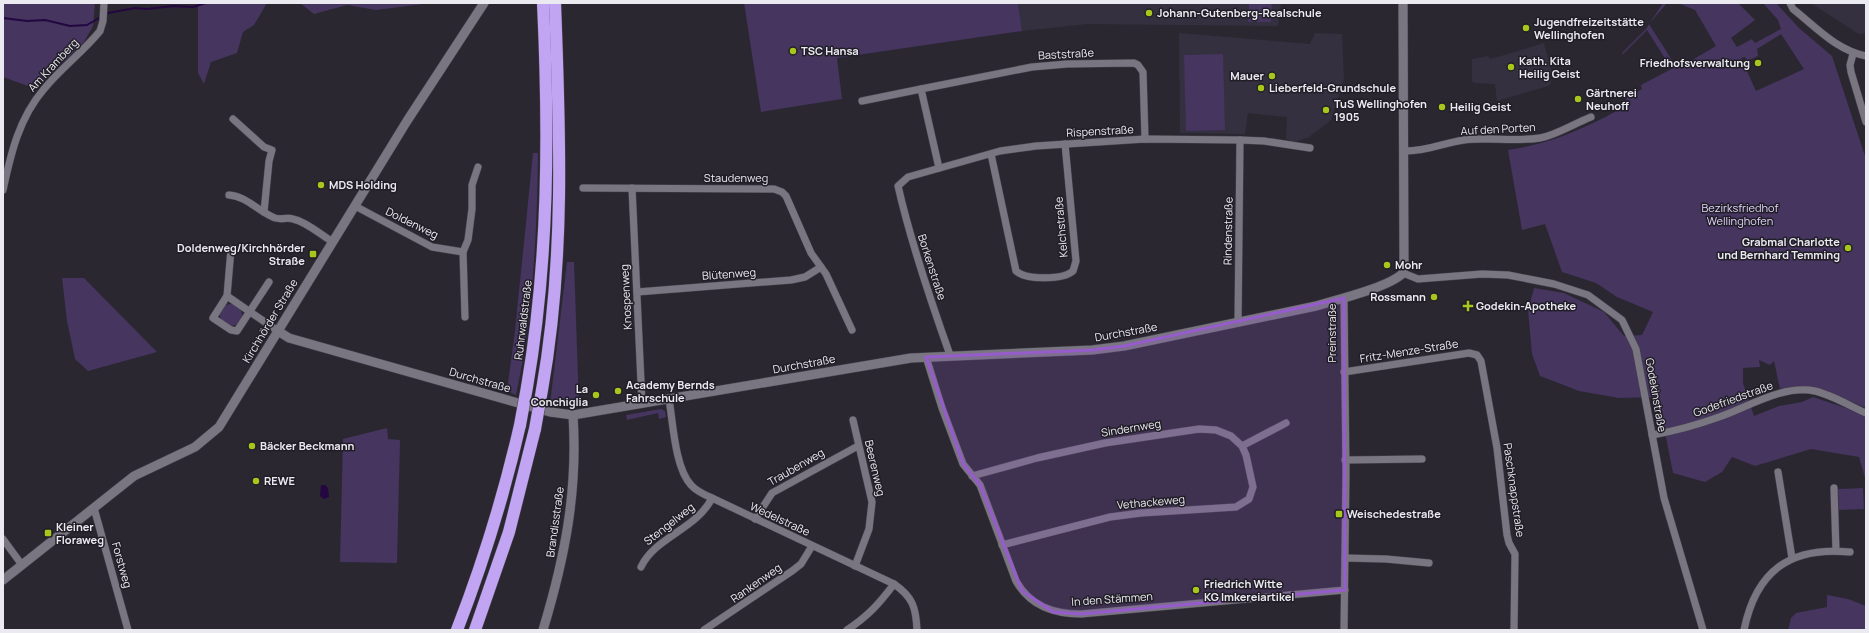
<svg xmlns="http://www.w3.org/2000/svg" width="1869" height="633" font-family="Manrope,sans-serif">
  <style>
    .built { fill: #35303f }
    .green { fill: #45355f; fill-rule: evenodd }
    .water { fill: #240741 }
    .lines { fill: none; stroke-linecap: round; stroke-linejoin: round }
    .stream { stroke: #240741; stroke-width: 2 }
    .street-casing { stroke: #47444d; stroke-width: 8 }
    .secondary-casing { stroke: #47444d; stroke-width: 10 }
    .highway-casing { stroke: #47444d; stroke-width: 13 }
    .street { stroke: #797581; stroke-width: 7 }
    .secondary { stroke: #797581; stroke-width: 9 }
    .highway { stroke: #c1a5f2; stroke-width: 12 }
    .highway-bridge-casing { stroke: #47444d; stroke-width: 13; stroke-linecap: butt }
    .highway-bridge { stroke: #c1a5f2; stroke-width: 12 }
    .marked { fill: #975ccc; fill-opacity: 0.2; stroke: #975ccc; stroke-width: 3; stroke-linejoin: round }
    .poi-dot { fill: #a8c71c; stroke: #211e27; stroke-width: 1.5 }
    .labels { text-anchor: middle; stroke-width: 3; stroke-linejoin: round; paint-order: stroke }
    .poi-label { font-size: 11px; font-weight: bold; fill: #eceaf1; stroke: #211e27; text-anchor: start }
    .street-label { font-size: 11px; fill: #eceaf1; stroke: #211e27 }
    .park-label { font-size: 11px; fill: #e2d5fb; stroke: #211e27 }
  </style>
  <rect width="100%" height="100%" fill="#2a2731"/>
  <g class="built">
    <polygon points="1018,3 1281,3 1278,26 1087,24 1022,31"/>
    <polygon points="1866,3 1866,33 1859,34 1812,4"/>
    <polygon points="1179,33 1310,44 1315,33 1342,34 1344,79 1331,120 1309,137 1294,142 1286,139 1287,117 1248,113 1245,134 1180,133"/>
    <polygon points="1544,43 1552,73 1548,74 1551,83 1548,86 1497,101 1495,84 1474,83 1472,81 1472,59 1488,56 1490,59 1494,58"/>
  </g>
  <g class="green">
    <polygon points="3,3 95,3 93,26 84,42 36,89 3,77"/>
    <polygon points="198,3 267,3 254,25 243,32 237,53 211,62 204,84 198,73"/>
    <polygon points="300,3 431,3 376,10 347,5 314,14"/>
    <polygon points="744,3 1018,3 1022,31 837,58 842,99 761,112"/>
    <polygon points="1249,3 1272,3 1271,22 1248,22"/>
    <polygon points="1663,3 1667,3 1649,24 1675,65 1671,68 1647,30 1623,54 1622,53 1646,29"/>
    <path d="M 1678,3 L 1738,3 L 1755,20 L 1731,38 L 1737,47 L 1752,39 L 1755,43 L 1781,29 L 1778,20 L 1763,3 L 1776,3 L 1799,28 L 1832,56 L 1866,159 L 1866,408 C 1832,394 1818,383 1780,389 L 1774,361 L 1770,365 L 1759,360 L 1760,367 L 1743,368 L 1743,383 L 1754,416 L 1779,406 L 1802,402 L 1813,397 L 1846,408 L 1866,417 L 1866,481 L 1859,457 L 1811,449 L 1755,466 L 1732,457 L 1722,472 L 1705,482 L 1673,473 L 1658,397 L 1619,398 L 1579,391 L 1540,376 L 1532,354 L 1528,310 L 1534,288 L 1564,293 L 1604,312 L 1624,336 L 1642,335 L 1653,312 L 1617,297 L 1596,283 L 1562,272 L 1545,224 L 1522,230 L 1508,150 C 1555,143 1587,127 1628,105 L 1626,98 L 1642,89 L 1641,85 L 1675,67 L 1677,69 L 1716,46 L 1695,10 ZM 1781,34 L 1804,69 L 1756,91 L 1741,58 L 1745,57 L 1747,61 L 1758,56 L 1757,49 Z"/>
    <polygon points="1223,54 1225,130 1186,131 1184,55"/>
    <path d="M 533,153 L 538,153 C 537,234 533,316 516,395 L 507,391 L 515,331 Z"/>
    <polygon points="567,262 574,262 579,405 550,404"/>
    <polygon points="62,278 84,278 157,352 88,371 75,359 67,321"/>
    <circle cx="231" cy="315" r="11"/>
    <polygon points="661,409 665,411 666,417 659,419 658,413 627,420 626,415"/>
    <polygon points="387,428 388,439 400,440 397,563 340,562 343,439"/>
    <polygon points="1863,488 1864,509 1839,510 1838,489"/>
    <polygon points="1827,595 1848,599 1866,606 1866,630 1788,630 1791,618 1796,613 1827,607"/>
  </g>
  <polygon class="water" points="321,485 325,485 328,488 329,497 324,499 320,496"/>
  <g class="lines">
    <g class="stream">
      <polyline points="108,13 135,8 147,9 173,6 193,7 206,3"/>
      <polyline points="3,18 27,21 45,20 70,26 87,25 99,18"/>
    </g>
    <g class="street-casing">
      <g id="street">
        <path d="M 1790,3 L 1793,9 C 1816,27 1836,50 1866,56"/>
        <polyline points="1853,54 1850,65 1851,72 1866,122"/>
        <polyline points="862,101 921,89"/>
        <polyline points="233,119 264,147 272,150 269,161 264,212"/>
        <path d="M 1404,151 C 1425,152 1443,143 1464,140 C 1489,137 1515,142 1540,138 C 1557,135 1575,123 1591,117"/>
        <path d="M 991,154 L 1016,271 C 1026,280 1063,280 1073,271 L 1076,261 L 1065,144"/>
        <polyline points="939,168 921,89 1032,67 1067,64 1134,63 1138,65 1143,72 1145,139"/>
        <polyline points="583,188 774,189 782,192 786,196 811,253 826,274 852,330"/>
        <polyline points="632,188 642,404"/>
        <path d="M 3,190 C 11,153 19,118 44,89 C 61,68 83,52 100,31 L 103,21 L 104,3"/>
        <path d="M 229,195 C 246,196 259,212 275,218 C 282,220 287,217 293,219 C 307,222 321,235 333,242"/>
        <polyline points="355,206 432,247 463,252"/>
        <polyline points="231,249 227,296 278,331"/>
        <polyline points="1403,273 1418,279 1482,274 1508,275 1554,284 1588,295 1622,320 1636,349 1664,498 1703,630"/>
        <polyline points="637,292 791,280 805,277 821,267"/>
        <polyline points="227,296 213,318 231,330 237,331 269,282"/>
        <polyline points="1344,298 1346,472 1344,630"/>
        <polyline points="465,317 463,252 468,240 472,209 472,185 478,167"/>
        <polyline points="1238,323 1240,140"/>
        <path d="M 950,355 C 930,299 911,243 898,186 L 908,177 L 1000,151 L 1036,146 L 1145,139 L 1240,140 L 1264,141 L 1310,148"/>
        <path d="M 926,357 L 942,408 L 963,464 L 980,485 L 1016,581 C 1030,606 1053,614 1081,614 L 1345,590"/>
        <polyline points="1344,372 1469,353 1477,355 1481,361 1497,448 1507,535 1509,543 1515,554 1514,630"/>
        <path d="M 669,399 C 673,423 675,468 691,485 C 696,491 705,495 712,498 L 894,584 C 913,597 916,608 917,630"/>
        <polyline points="853,420 872,502 869,529 855,566"/>
        <path d="M 1652,435 C 1675,431 1697,425 1719,417 C 1748,407 1784,384 1815,391 C 1832,395 1850,406 1866,413"/>
        <polyline points="1242,446 1286,423"/>
        <polyline points="1345,460 1422,459"/>
        <polyline points="1778,472 1792,558"/>
        <polyline points="972,476 1037,458 1105,443 1199,429 1216,430 1231,436 1242,446 1246,455 1253,487 1249,499 1236,507 1141,513 1110,517 1002,545"/>
        <polyline points="1834,488 1836,551"/>
        <polyline points="94,508 128,630"/>
        <polyline points="755,519 772,493 858,446"/>
        <polyline points="3,539 22,565"/>
        <polyline points="1345,558 1386,559 1429,563"/>
        <path d="M 641,567 C 655,537 697,529 712,498"/>
        <polyline points="704,630 792,571 801,564 812,546"/>
        <path d="M 847,630 C 868,616 879,604 894,584"/>
        <path d="M 1744,630 C 1756,571 1790,546 1850,552"/>
      </g>
    </g>
    <g class="secondary-casing">
      <g id="secondary">
        <path d="M 278,331 L 289,338 L 550,412 L 573,415 L 911,358 L 1092,350 L 1124,346 L 1316,306 C 1336,300 1390,287 1403,273 L 1404,265 L 1403,3"/>
        <polyline points="3,580 134,476 195,447 219,427 407,121 484,3"/>
        <path d="M 543,630 C 565,557 578,491 573,415"/>
      </g>
    </g>
    <g class="highway-casing">
      <g id="highway">
        <path d="M 527,387 C 549,260 549,131 543,3"/>
        <path d="M 542,390 C 565,261 560,132 555,3"/>
        <path d="M 457,630 C 483,563 504,495 520,425"/>
        <polyline points="475,630 509,532 535,429"/>
      </g>
    </g>
    <use href="#street" class="street"/>
    <use href="#secondary" class="secondary"/>
    <use href="#highway" class="highway"/>
    <g class="highway-bridge-casing">
      <g id="highway-bridge">
        <polyline points="520,425 527,387"/>
        <polyline points="535,429 542,390"/>
      </g>
    </g>
    <use href="#highway-bridge" class="highway-bridge"/>
  </g>
  <path class="marked" d="M 1344,298 L 1345,590 L 1081,614 L 1053,612 L 1022,591 L 980,485 L 963,464 L 926,357 L 1092,350 L 1124,346 Z"/>
  <g class="poi-dot">
    <circle cx="1149" cy="13" r="4"/>
    <circle cx="1526" cy="28" r="4"/>
    <circle cx="793" cy="51" r="4"/>
    <circle cx="1758" cy="63" r="4"/>
    <circle cx="1511" cy="67" r="4"/>
    <circle cx="1272" cy="76" r="4"/>
    <circle cx="1261" cy="88" r="4"/>
    <circle cx="1578" cy="99" r="4"/>
    <circle cx="1442" cy="107" r="4"/>
    <circle cx="1326" cy="110" r="4"/>
    <circle cx="321" cy="185" r="4"/>
    <circle cx="1848" cy="248" r="4"/>
    <rect x="309" y="250" width="8" height="8" rx="2"/>
    <circle cx="1387" cy="265" r="4"/>
    <circle cx="1434" cy="297" r="4"/>
    <path d="M1466 300h4v4h4v4h-4v4h-4v-4h-4v-4h4z"/>
    <circle cx="618" cy="391" r="4"/>
    <circle cx="596" cy="395" r="4"/>
    <circle cx="252" cy="446" r="4"/>
    <circle cx="256" cy="481" r="4"/>
    <rect x="1335" y="510" width="8" height="8" rx="2"/>
    <rect x="44" y="529" width="8" height="8" rx="2"/>
    <circle cx="1196" cy="590" r="4"/>
  </g>
  <g class="labels">
    <g class="poi-label">
      <text x="1157" y="17">Johann-Gutenberg-Realschule</text>
      <text x="1534" y="26">Jugendfreizeitstätte<tspan x="1534" dy="13">Wellinghofen</tspan></text>
      <text x="801" y="55">TSC Hansa</text>
      <text x="1519" y="65">Kath. Kita<tspan x="1519" dy="13">Heilig Geist</tspan></text>
      <text x="1750" y="67" text-anchor="end">Friedhofsverwaltung</text>
      <text x="1264" y="80" text-anchor="end">Mauer</text>
      <text x="1269" y="92">Lieberfeld-Grundschule</text>
      <text x="1586" y="97">Gärtnerei<tspan x="1586" dy="13">Neuhoff</tspan></text>
      <text x="1334" y="108">TuS Wellinghofen<tspan x="1334" dy="13">1905</tspan></text>
      <text x="1450" y="111">Heilig Geist</text>
      <text x="329" y="189">MDS Holding</text>
      <text x="1840" y="246" text-anchor="end">Grabmal Charlotte<tspan x="1840" dy="13">und Bernhard Temming</tspan></text>
      <text x="305" y="252" text-anchor="end">Doldenweg/Kirchhörder<tspan x="305" dy="13">Straße</tspan></text>
      <text x="1395" y="269">Mohr</text>
      <text x="1426" y="301" text-anchor="end">Rossmann</text>
      <text x="1476" y="310">Godekin-Apotheke</text>
      <text x="626" y="389">Academy Bernds<tspan x="626" dy="13">Fahrschule</tspan></text>
      <text x="588" y="393" text-anchor="end">La<tspan x="588" dy="13">Conchiglia</tspan></text>
      <text x="260" y="450">Bäcker Beckmann</text>
      <text x="264" y="485">REWE</text>
      <text x="1347" y="518">Weischedestraße</text>
      <text x="56" y="531">Kleiner<tspan x="56" dy="13">Floraweg</tspan></text>
      <text x="1204" y="588">Friedrich Witte<tspan x="1204" dy="13">KG Imkereiartikel</tspan></text>
    </g>
    <g class="street-label">
      <text transform="translate(1066 54) rotate(-3)" y="4">Baststraße</text>
      <text transform="translate(53 65) rotate(-47)" y="4">Am Kramberg</text>
      <text transform="translate(1498 129) rotate(-3)" y="4">Auf den Porten</text>
      <text transform="translate(1100 131) rotate(-3)" y="4">Rispenstraße</text>
      <text x="736" y="182">Staudenweg</text>
      <text transform="translate(412 223) rotate(26)" y="4">Doldenweg</text>
      <text transform="translate(1061 227) rotate(-95)" y="4">Kelchstraße</text>
      <text transform="translate(1228 231) rotate(-89)" y="4">Rindenstraße</text>
      <text transform="translate(932 267) rotate(72)" y="4">Borkenstraße</text>
      <text transform="translate(729 274) rotate(-4)" y="4">Blütenweg</text>
      <text transform="translate(626 297) rotate(-93)" y="4">Knospenweg</text>
      <text transform="translate(523 320) rotate(-83)" y="4">Ruhrwaldstraße</text>
      <text transform="translate(270 321) rotate(-59)" y="4">Kirchhörder Straße</text>
      <text transform="translate(1126 332) rotate(-10)" y="4">Durchstraße</text>
      <text transform="translate(1332 333) rotate(-90)" y="4">Preinstraße</text>
      <text transform="translate(1409 351) rotate(-9)" y="4">Fritz-Menze-Straße</text>
      <text transform="translate(804 364) rotate(-10)" y="4">Durchstraße</text>
      <text transform="translate(480 380) rotate(16)" y="4">Durchstraße</text>
      <text transform="translate(1656 395) rotate(80)" y="4">Godekinstraße</text>
      <text transform="translate(1733 399) rotate(-20)" y="4">Godefriedstraße</text>
      <text transform="translate(1131 428) rotate(-9)" y="4">Sindernweg</text>
      <text transform="translate(796 467) rotate(-30)" y="4">Traubenweg</text>
      <text transform="translate(875 468) rotate(77)" y="4">Beerenweg</text>
      <text transform="translate(1514 490) rotate(82)" y="4">Paschknappstraße</text>
      <text transform="translate(1151 502) rotate(-5)" y="4">Vethackeweg</text>
      <text transform="translate(780 519) rotate(25)" y="4">Wedelstraße</text>
      <text transform="translate(555 522) rotate(-82)" y="4">Brandisstraße</text>
      <text transform="translate(669 524) rotate(-38)" y="4">Stengelweg</text>
      <text transform="translate(122 565) rotate(74)" y="4">Forstweg</text>
      <text transform="translate(756 583) rotate(-35)" y="4">Rankenweg</text>
      <text transform="translate(1112 599) rotate(-4)" y="4">In den Stämmen</text>
    </g>
    <g class="park-label">
      <text x="1740" y="212">Bezirksfriedhof<tspan x="1740" dy="13">Wellinghofen</tspan></text>
    </g>
  </g>
  <rect width="1869" height="633" fill="none" stroke="#eceaf1" stroke-width="8"/>
</svg>
